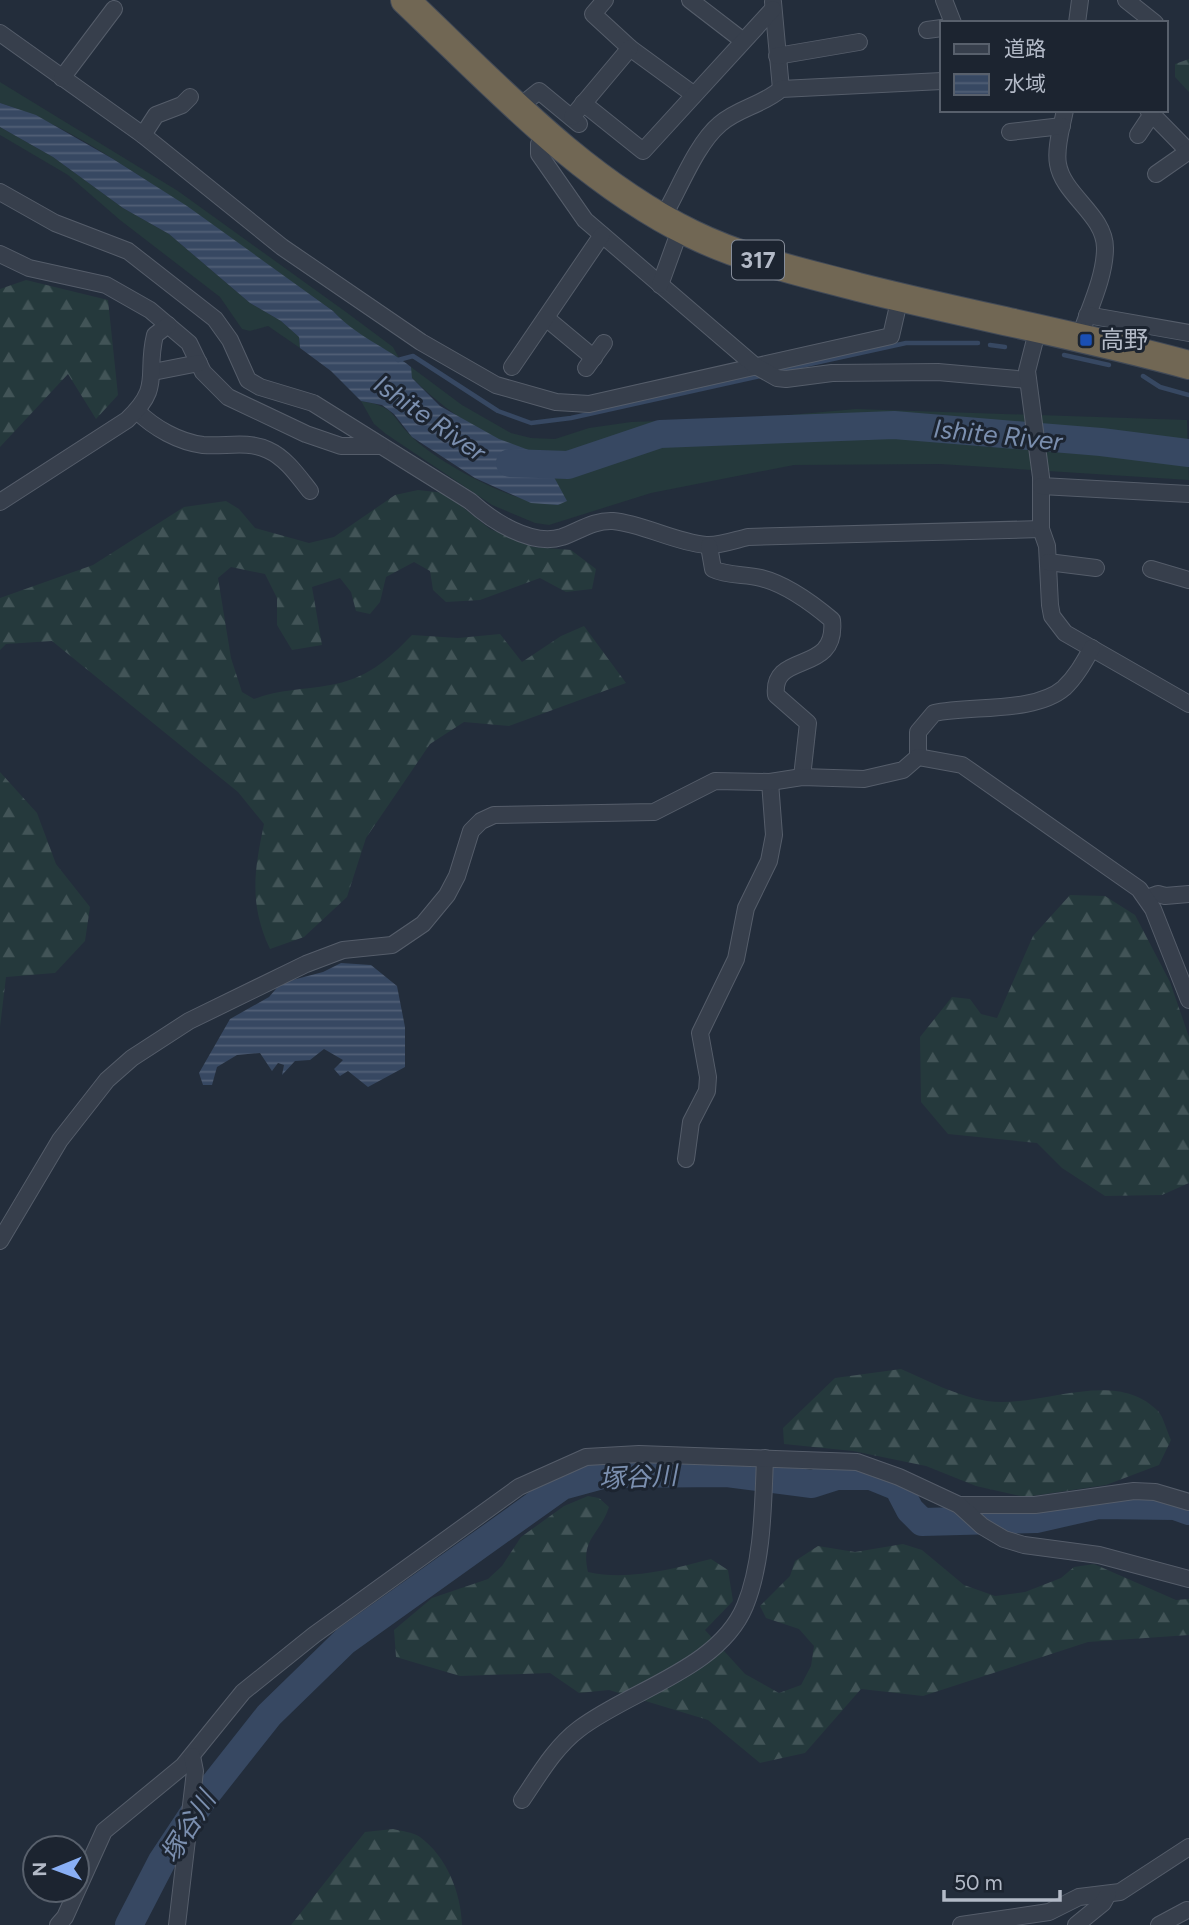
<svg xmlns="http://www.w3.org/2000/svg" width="1189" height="1925" font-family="Figtree,'Noto Sans JP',sans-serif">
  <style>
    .grass { fill: #25393c }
    .forest { fill: url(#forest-firs) }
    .water { fill: url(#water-rules) }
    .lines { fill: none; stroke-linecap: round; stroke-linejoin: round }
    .stream { stroke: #374862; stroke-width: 4.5 }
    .river { stroke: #374862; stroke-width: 28 }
    .street-casing { stroke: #555d6a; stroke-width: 18 }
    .highway-casing { stroke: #424a57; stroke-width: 30 }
    .street { stroke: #373f4c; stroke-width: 16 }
    .highway { stroke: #716754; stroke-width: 28 }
    .transit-dot { fill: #1a4fb4; stroke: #1c2430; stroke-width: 2.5 }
    .labels { text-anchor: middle; stroke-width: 6; stroke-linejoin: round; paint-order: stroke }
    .shield { fill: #1c2430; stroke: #868d9a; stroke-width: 2 }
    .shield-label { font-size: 23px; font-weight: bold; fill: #b3bac7 }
    .poi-label { font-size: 24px; fill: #b3bac7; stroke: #1c2430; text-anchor: start }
    .water-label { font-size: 26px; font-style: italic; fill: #7b8faf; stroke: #1c2430 }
  </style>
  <defs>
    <pattern id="forest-firs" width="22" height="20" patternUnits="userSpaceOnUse" patternTransform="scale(1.75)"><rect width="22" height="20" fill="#25393c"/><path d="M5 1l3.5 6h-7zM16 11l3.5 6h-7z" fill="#425457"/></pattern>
    <pattern id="water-rules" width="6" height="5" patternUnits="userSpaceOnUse" patternTransform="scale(1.75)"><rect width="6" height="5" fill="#374862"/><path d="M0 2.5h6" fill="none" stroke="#526077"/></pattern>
  </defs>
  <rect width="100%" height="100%" fill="#232d3b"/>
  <g class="grass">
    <path d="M 0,82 L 178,191 L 346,312 L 393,347 L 399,358 L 351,330 L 333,311 C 266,265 201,215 132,171 C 90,144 48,118 0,103 Z"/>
    <polygon points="0,127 53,157 123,208 169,234 250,303 281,321 299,337 300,348 268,326 250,331 242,329 220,297 120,220 68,175 0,135"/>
    <path d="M 411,367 L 462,405 L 511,433 L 531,438 L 555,439 L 589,428 L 631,422 L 767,417 L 856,409 L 1187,420 L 1189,480 L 940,464 L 794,465 L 651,493 L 549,525 L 535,523 L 492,505 L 386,434 L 374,424 L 361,401 C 396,407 389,414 411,436 C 436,462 532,516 566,501 L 542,456 C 493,443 447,413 411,377 Z"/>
  </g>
  <g class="forest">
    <polygon points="1189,59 1189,92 1175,77 1175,64"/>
    <polygon points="26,280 108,300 118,395 96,419 68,374 0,447 0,289"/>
    <path d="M 418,490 L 445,493 L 490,529 L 533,547 L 571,550 L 596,569 L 592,589 L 566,592 L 540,578 L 480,600 L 446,602 L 433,590 L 430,571 L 414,562 L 386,577 L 380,602 L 370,614 L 356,611 L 351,592 L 340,578 L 312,587 L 322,645 L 292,650 L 277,625 L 277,598 L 265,574 L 231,567 L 218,578 L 231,658 L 242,692 L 254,699 C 280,689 303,690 330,685 C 366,679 388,660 412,635 L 458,638 L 500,634 L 522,662 L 561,636 L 584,626 L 626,683 L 509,726 L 464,722 L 430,744 L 366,838 L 347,897 L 304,937 L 270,949 C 249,904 254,872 264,824 L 238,792 L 52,641 L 6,644 L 0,650 L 0,598 L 93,565 L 184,507 L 226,501 L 239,509 L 255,528 L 309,543 L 334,537 L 395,495 Z"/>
    <polygon points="0,772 37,813 56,864 90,907 85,941 55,973 6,977 0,1027"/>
    <polygon points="1070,895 1105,896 1135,915 1170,982 1189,1037 1189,1183 1162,1195 1105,1196 1062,1168 1037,1143 948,1134 921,1102 920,1037 952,997 970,999 981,1014 997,1018 1033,936"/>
    <path d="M 901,1369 C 928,1381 957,1396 987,1401 C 1040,1409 1114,1366 1158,1411 C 1164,1418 1167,1432 1171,1440 L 1159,1465 L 1106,1485 L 1025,1497 L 976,1486 L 926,1466 L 853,1451 L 784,1444 L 783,1428 L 835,1378 Z"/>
    <path d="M 588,1496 L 599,1498 L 609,1507 C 600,1535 580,1538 588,1572 C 628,1581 672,1569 711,1559 L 728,1570 L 733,1601 L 705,1630 L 745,1674 L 779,1693 L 801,1685 L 811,1666 L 814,1646 L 799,1629 L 766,1618 L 760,1606 L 790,1576 L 795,1561 L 818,1546 L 855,1552 L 903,1544 L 922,1550 L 964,1585 L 995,1596 L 1025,1592 L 1061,1578 L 1074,1567 L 1094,1564 L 1176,1600 L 1189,1599 L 1189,1635 L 1088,1642 L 923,1696 L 861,1689 L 805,1753 L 760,1763 L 708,1720 L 609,1690 L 579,1693 L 550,1673 L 460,1676 L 396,1657 L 394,1630 L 432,1598 L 488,1579 L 502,1566 L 521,1537 L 564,1506 Z"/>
    <path d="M 393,1829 C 401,1831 413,1832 420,1837 C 447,1857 461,1893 462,1925 L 291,1925 L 365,1832 Z"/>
  </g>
  <g class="water">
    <path d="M 0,103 L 36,115 L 113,159 L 187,206 L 333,311 C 356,336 386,347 411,367 L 412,378 L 440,406 L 499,439 L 542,455 L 567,501 L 558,505 L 531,503 L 475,478 L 412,437 L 394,414 L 382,405 L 361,401 L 331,371 L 300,348 L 299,337 L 281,321 L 250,303 L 169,234 L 123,208 L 53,157 L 0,127 Z"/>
    <polygon points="341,963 371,965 397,986 405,1027 405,1067 368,1087 348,1071 340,1076 334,1069 343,1060 324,1049 310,1060 295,1061 282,1075 284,1065 278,1063 272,1071 260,1053 237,1055 217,1067 212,1085 203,1085 199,1073 230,1019 269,997 281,983 323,972"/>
  </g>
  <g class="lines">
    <g class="stream">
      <polyline points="990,345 1005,347"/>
      <polyline points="1064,355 1109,365"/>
      <polyline points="398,360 413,356 498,411 531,423 571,418 760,376"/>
      <polyline points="778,371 906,343 978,343"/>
      <polyline points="1143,376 1160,387 1189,395"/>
    </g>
    <g class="river">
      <polyline points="510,463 568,465 660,434 894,425 1101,442 1189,453"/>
      <polyline points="129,1925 162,1861 205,1796 269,1715 345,1641 562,1486 606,1474 727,1473 812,1484 837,1476 871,1476 898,1487 910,1510 922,1522 1036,1519 1098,1505 1175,1506 1189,1511"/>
    </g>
    <g class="street-casing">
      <g id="street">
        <polyline points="605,0 593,14 630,48 693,94"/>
        <polyline points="690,0 742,40"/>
        <polyline points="944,0 953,23"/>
        <polyline points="1126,0 1155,23"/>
        <polyline points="773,2 781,89"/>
        <polyline points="1077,23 1080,0"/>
        <polyline points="927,30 942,28"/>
        <polyline points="0,33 143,135 282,247 421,342 496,385 556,402 589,404 891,336 900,297"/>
        <polyline points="777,56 859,42"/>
        <polyline points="62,78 114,9"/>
        <polyline points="583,103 643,151 773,9"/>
        <polyline points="519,107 539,91 579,124"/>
        <path d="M 1065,110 C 1062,126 1055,148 1058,164 C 1063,195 1105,215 1105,248 C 1105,277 1089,309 1080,336"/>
        <polyline points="1148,110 1189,152"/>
        <polyline points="572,117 630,48"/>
        <polyline points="1010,132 1062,126"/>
        <polyline points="545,133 539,144 539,154 585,220 754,365 777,378 786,379 832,373 938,372 1028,380"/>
        <polyline points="143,135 156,115 182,105 190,97"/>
        <polyline points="1138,135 1152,114"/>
        <polyline points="1156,174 1189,151"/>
        <path d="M 0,192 L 55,223 L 128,251 L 215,319 L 230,340 L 248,380 L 260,387 L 313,403 L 470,501 C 491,520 531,547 562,537 C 579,531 594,520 613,521 C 644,524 674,542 706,545 C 719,546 735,540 748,537 L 1041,529"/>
        <path d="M 663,217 C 679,190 696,144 720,124 C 738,108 763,105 781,89 L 942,81"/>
        <polyline points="0,254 29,268 106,285 150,310 189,343 203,372 228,397 306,434 341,446 381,446"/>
        <polyline points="660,285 681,227"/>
        <polyline points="1087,315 1189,333"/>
        <polyline points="546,318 594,358"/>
        <polyline points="1038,328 1027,371 1041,477 1041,529 1047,546 1050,605 1052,616 1065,633 1189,704"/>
        <polyline points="512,367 602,235"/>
        <polyline points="586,368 604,343"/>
        <polyline points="153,372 199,363"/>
        <path d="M 137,411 C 154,428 179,442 203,445 C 226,447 246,440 268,450 C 286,458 298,476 310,491"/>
        <polyline points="1041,486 1189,494"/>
        <path d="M 0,502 L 127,420 C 163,386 145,376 155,335 L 168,325"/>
        <path d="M 709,546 L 713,569 C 727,576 745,574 761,578 C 785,584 813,604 832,620 C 838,676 771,650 776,695 L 808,723 L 802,777"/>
        <polyline points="1048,562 1096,568"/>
        <polyline points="1151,569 1189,580"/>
        <path d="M 918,757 L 918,732 L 934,713 C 972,705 1035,713 1064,688 C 1076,677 1084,662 1092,648"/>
        <polyline points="1147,898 1158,894 1165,896 1189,894"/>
        <polyline points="686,1159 691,1122 707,1091 708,1077 700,1033 736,959 746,908 769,861 774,835 770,782"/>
        <polyline points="0,1241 60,1140 107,1080 132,1058 189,1021 306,964 343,950 392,945 423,924 447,895 457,876 471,831 481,821 494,815 654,812 715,781 770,782 802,777 864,779 903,770 918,757 962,765 1139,889 1153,909 1189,1000"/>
        <polyline points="959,1505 1035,1505 1134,1491 1155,1492 1189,1502"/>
        <path d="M 522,1800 C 539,1775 555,1747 579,1729 C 630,1690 719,1669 745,1606 C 763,1562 763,1506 765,1458"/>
        <polyline points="58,1925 65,1917 104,1831 183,1766 243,1692 314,1635 519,1487 586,1457 639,1454 857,1462 899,1477 959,1505 982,1526 1004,1539 1024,1545 1099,1555 1189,1579"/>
        <polyline points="177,1925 195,1771 192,1756"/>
        <polyline points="961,1925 1049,1912 1079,1897 1120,1892 1189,1847"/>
        <polyline points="1076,1925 1103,1903 1108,1894"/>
        <polyline points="1159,1925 1187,1910"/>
      </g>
    </g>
    <g class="highway-casing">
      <path id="highway" d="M 405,0 C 494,84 580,179 692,234 C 745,260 802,272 858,287 C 968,315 1080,335 1189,365"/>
    </g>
    <use href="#street" class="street"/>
    <use href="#highway" class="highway"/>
  </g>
  <rect class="transit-dot" x="1079" y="333" width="14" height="14" rx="3.5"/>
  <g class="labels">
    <rect class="shield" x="732" y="240.5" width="52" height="39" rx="5"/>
    <g class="shield-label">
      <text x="758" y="268">317</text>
    </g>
    <g class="poi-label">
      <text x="1100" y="348">高野</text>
    </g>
    <g class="water-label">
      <text transform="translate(430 418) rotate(35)" y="9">Ishite River</text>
      <text transform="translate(998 435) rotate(6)" y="9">Ishite River</text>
      <text transform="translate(638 1477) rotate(-3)" y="9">塚谷川</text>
      <text transform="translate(188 1827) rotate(-58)" y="9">塚谷川</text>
    </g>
  </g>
  <rect x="940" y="21" width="228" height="91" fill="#1c2430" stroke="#58606c" stroke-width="2"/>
  <rect x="954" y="44" width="35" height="10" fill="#373f4c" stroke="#58606c" stroke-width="2"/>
  <text x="1004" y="56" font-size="21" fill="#b3bac7">道路</text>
  <rect x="954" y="74" width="35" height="21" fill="url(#water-rules)" stroke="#58606c" stroke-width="2"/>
  <text x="1004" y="91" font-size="21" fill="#b3bac7">水域</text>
  <g transform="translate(56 1869) rotate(269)"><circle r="33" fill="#1c2430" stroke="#58606c" stroke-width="2"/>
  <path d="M0-5L12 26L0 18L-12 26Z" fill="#89aff5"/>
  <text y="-10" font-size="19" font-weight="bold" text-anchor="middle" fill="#b3bac7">N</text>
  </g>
  <path d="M944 1890v10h116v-10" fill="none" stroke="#b3bac7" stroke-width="3.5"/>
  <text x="954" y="1890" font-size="21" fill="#b3bac7" stroke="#1c2430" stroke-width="5" paint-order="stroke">50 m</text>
</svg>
